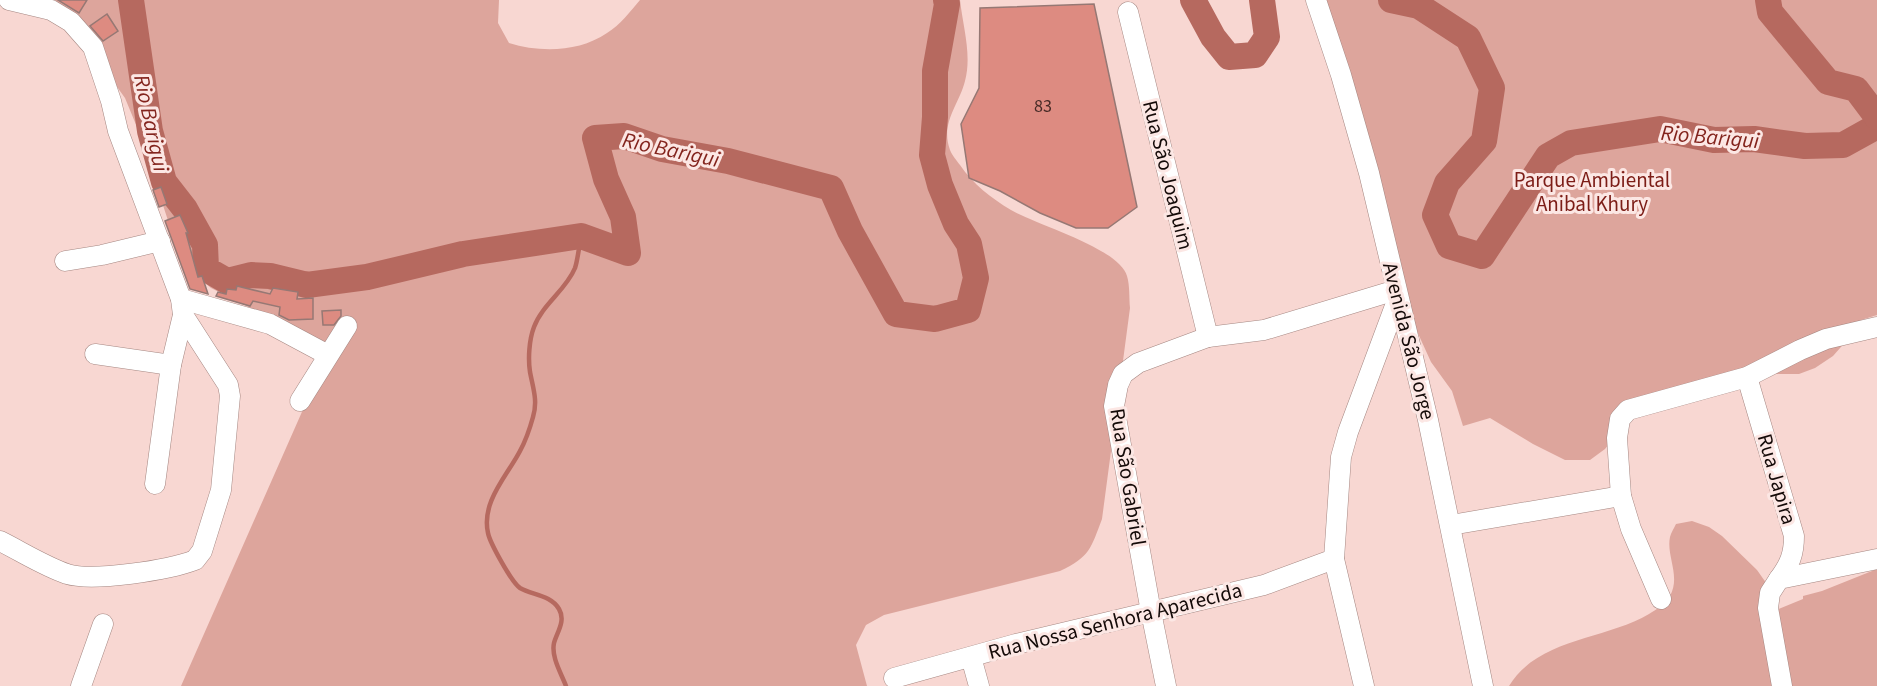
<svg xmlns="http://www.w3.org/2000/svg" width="1877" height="686" font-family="'Source Sans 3',sans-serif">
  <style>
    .green { fill: #dda59c }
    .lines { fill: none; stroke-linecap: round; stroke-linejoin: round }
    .stream { stroke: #b6695f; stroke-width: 4.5 }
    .river { stroke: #b6695f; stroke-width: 26 }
    .building { fill: #dd8b81; stroke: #967874; stroke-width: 1.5 }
    .minor-casing { stroke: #a58782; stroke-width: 21 }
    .minor { stroke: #fff; stroke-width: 20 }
    .labels { text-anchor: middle; stroke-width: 6; stroke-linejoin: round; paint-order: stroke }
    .number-label { font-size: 18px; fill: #462a26 }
    .street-label { font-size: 21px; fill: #140a08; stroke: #fce7e4 }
    .park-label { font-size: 21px; fill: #7c1d17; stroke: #fce7e4 }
    .water-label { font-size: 22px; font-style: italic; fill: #83241d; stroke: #fce7e4 }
  </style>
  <rect width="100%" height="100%" fill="#f8d7d2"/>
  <g class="green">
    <path d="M 55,0 L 499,0 L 498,23 L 509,43 C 541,53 579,52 607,33 C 620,25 630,12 640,0 L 960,0 C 963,27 972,55 965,81 C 959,105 940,123 950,150 C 952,155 957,161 960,165 C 973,184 991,198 1011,210 C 1037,225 1119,248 1127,276 C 1130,286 1129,298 1130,308 L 1102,519 C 1091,548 1090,557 1060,571 L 884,615 L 866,625 L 856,645 L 867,686 L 181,686 L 305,405 L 317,353 L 298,332 L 211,288 L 188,269 L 177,248 L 139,132 L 125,98 Z"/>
    <polygon points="1308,0 1877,0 1877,315 1861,320 1848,339 1833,356 1815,368 1799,374 1735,374 1632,416 1605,449 1590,460 1565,460 1533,444 1490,418 1463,426 1452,391 1431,362 1411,318"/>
    <path d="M 1692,521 L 1709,527 L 1722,536 L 1757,570 L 1769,587 L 1776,610 L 1803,599 L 1803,596 L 1822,591 L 1877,569 L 1877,686 L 1509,686 C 1538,638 1605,640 1649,614 C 1656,610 1666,603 1670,596 C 1681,576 1666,556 1670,537 C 1671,533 1674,528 1676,524 Z"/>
  </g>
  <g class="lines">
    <path class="stream" d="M 566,686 C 561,673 551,657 554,643 C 557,632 566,621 559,609 C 551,595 532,595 520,588 C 512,583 490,543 488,533 C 481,502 507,476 520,451 C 526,440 530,428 533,417 C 538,401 533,388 530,372 C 528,359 529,340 534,327 C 542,305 566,290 575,268 C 578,259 579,246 581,236"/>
    <g class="river">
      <polyline points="131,0 150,131 164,182 185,209 205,245 206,269 227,281 251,275 270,276 307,285 367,277 463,254 581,236 628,253 623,217 606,179 595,138 624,136 662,149 728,161 831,188 850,231 896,314 935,319 968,310 976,278 969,244 956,224 940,185 932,155 935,117 935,71 947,4 946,0"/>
      <polyline points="1193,0 1213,37 1229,57 1255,55 1267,37 1262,0"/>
      <polyline points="1391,0 1419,6 1468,38 1492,88 1484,141 1447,183 1435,215 1449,246 1482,256 1548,156 1571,143 1660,129 1714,140 1754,139 1805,146 1843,145 1877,126"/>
      <polyline points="1768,0 1770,12 1828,82 1856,89 1877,117"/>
    </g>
  </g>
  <g class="building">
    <polygon points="58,0 87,0 79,13"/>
    <polygon points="1094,4 1137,207 1108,228 1076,228 1040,213 1000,191 969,178 961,124 979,88 980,8"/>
    <polygon points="107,14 118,31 103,41 90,26"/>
    <polygon points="161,187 167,204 159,207 153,190"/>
    <polygon points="180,215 188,233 186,233 198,277 202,276 208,294 190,289 165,221"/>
    <polygon points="237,286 270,294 273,288 298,292 297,299 313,298 313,319 289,320 279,315 280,307 253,301 250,306 216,296 218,292 226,294 227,289 236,290"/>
    <polygon points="341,310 341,316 334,325 323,325 322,311"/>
  </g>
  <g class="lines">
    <g class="minor-casing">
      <g id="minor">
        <polyline points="9,0 51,10 71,22 93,47 111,101 118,131 181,299 183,315 171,365 155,484"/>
        <polyline points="1316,0 1341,75 1369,173 1428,420 1483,686"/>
        <polyline points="1128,12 1208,337"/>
        <polyline points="65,261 102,255 160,241"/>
        <polyline points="181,299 270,324 328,355"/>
        <polyline points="95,354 171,365"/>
        <path d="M 1747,377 L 1794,536 C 1794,554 1790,564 1779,579"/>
        <polyline points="300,401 347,326"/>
        <polyline points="1451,525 1621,496"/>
        <path d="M 0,541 C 22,552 44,566 67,574 C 93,582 169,570 195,560 L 202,551 L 221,490 L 230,396 L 228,385 L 183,315"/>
        <polyline points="1661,599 1631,529 1621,496 1617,438 1620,419 1628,410 1747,377 1800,350 1826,339 1877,327"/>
        <polyline points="971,657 979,686"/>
        <polyline points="894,678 1016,644 1264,585 1334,559"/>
        <polyline points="81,686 103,624"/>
        <polyline points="1166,686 1151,612 1114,406 1118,385 1123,374 1138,363 1208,337 1264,330 1396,290"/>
        <polyline points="1364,686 1334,559 1341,457 1348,432 1398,298"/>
        <polyline points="1782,686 1768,608 1770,593 1779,579 1877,559"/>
      </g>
    </g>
    <use href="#minor" class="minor"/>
  </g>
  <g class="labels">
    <g class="number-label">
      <text x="1043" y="112">83</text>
    </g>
    <g class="street-label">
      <text transform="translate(1168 175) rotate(76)" y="7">Rua São Joaquim</text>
      <text transform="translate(1409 341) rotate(76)" y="7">Avenida São Jorge</text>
      <text transform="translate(1128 477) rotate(81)" y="7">Rua São Gabriel</text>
      <text transform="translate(1777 479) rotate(74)" y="7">Rua Japira</text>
      <text transform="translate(1115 621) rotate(-14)" y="7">Rua Nossa Senhora Aparecida</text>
    </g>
    <g class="park-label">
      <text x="1592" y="187">Parque Ambiental<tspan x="1592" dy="24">Anibal Khury</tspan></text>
    </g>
    <g class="water-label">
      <text transform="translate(152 123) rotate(78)" y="8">Rio Barigui</text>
      <text transform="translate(1710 136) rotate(5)" y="8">Rio Barigui</text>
      <text transform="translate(671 149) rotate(12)" y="8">Rio Barigui</text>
    </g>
  </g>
</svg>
